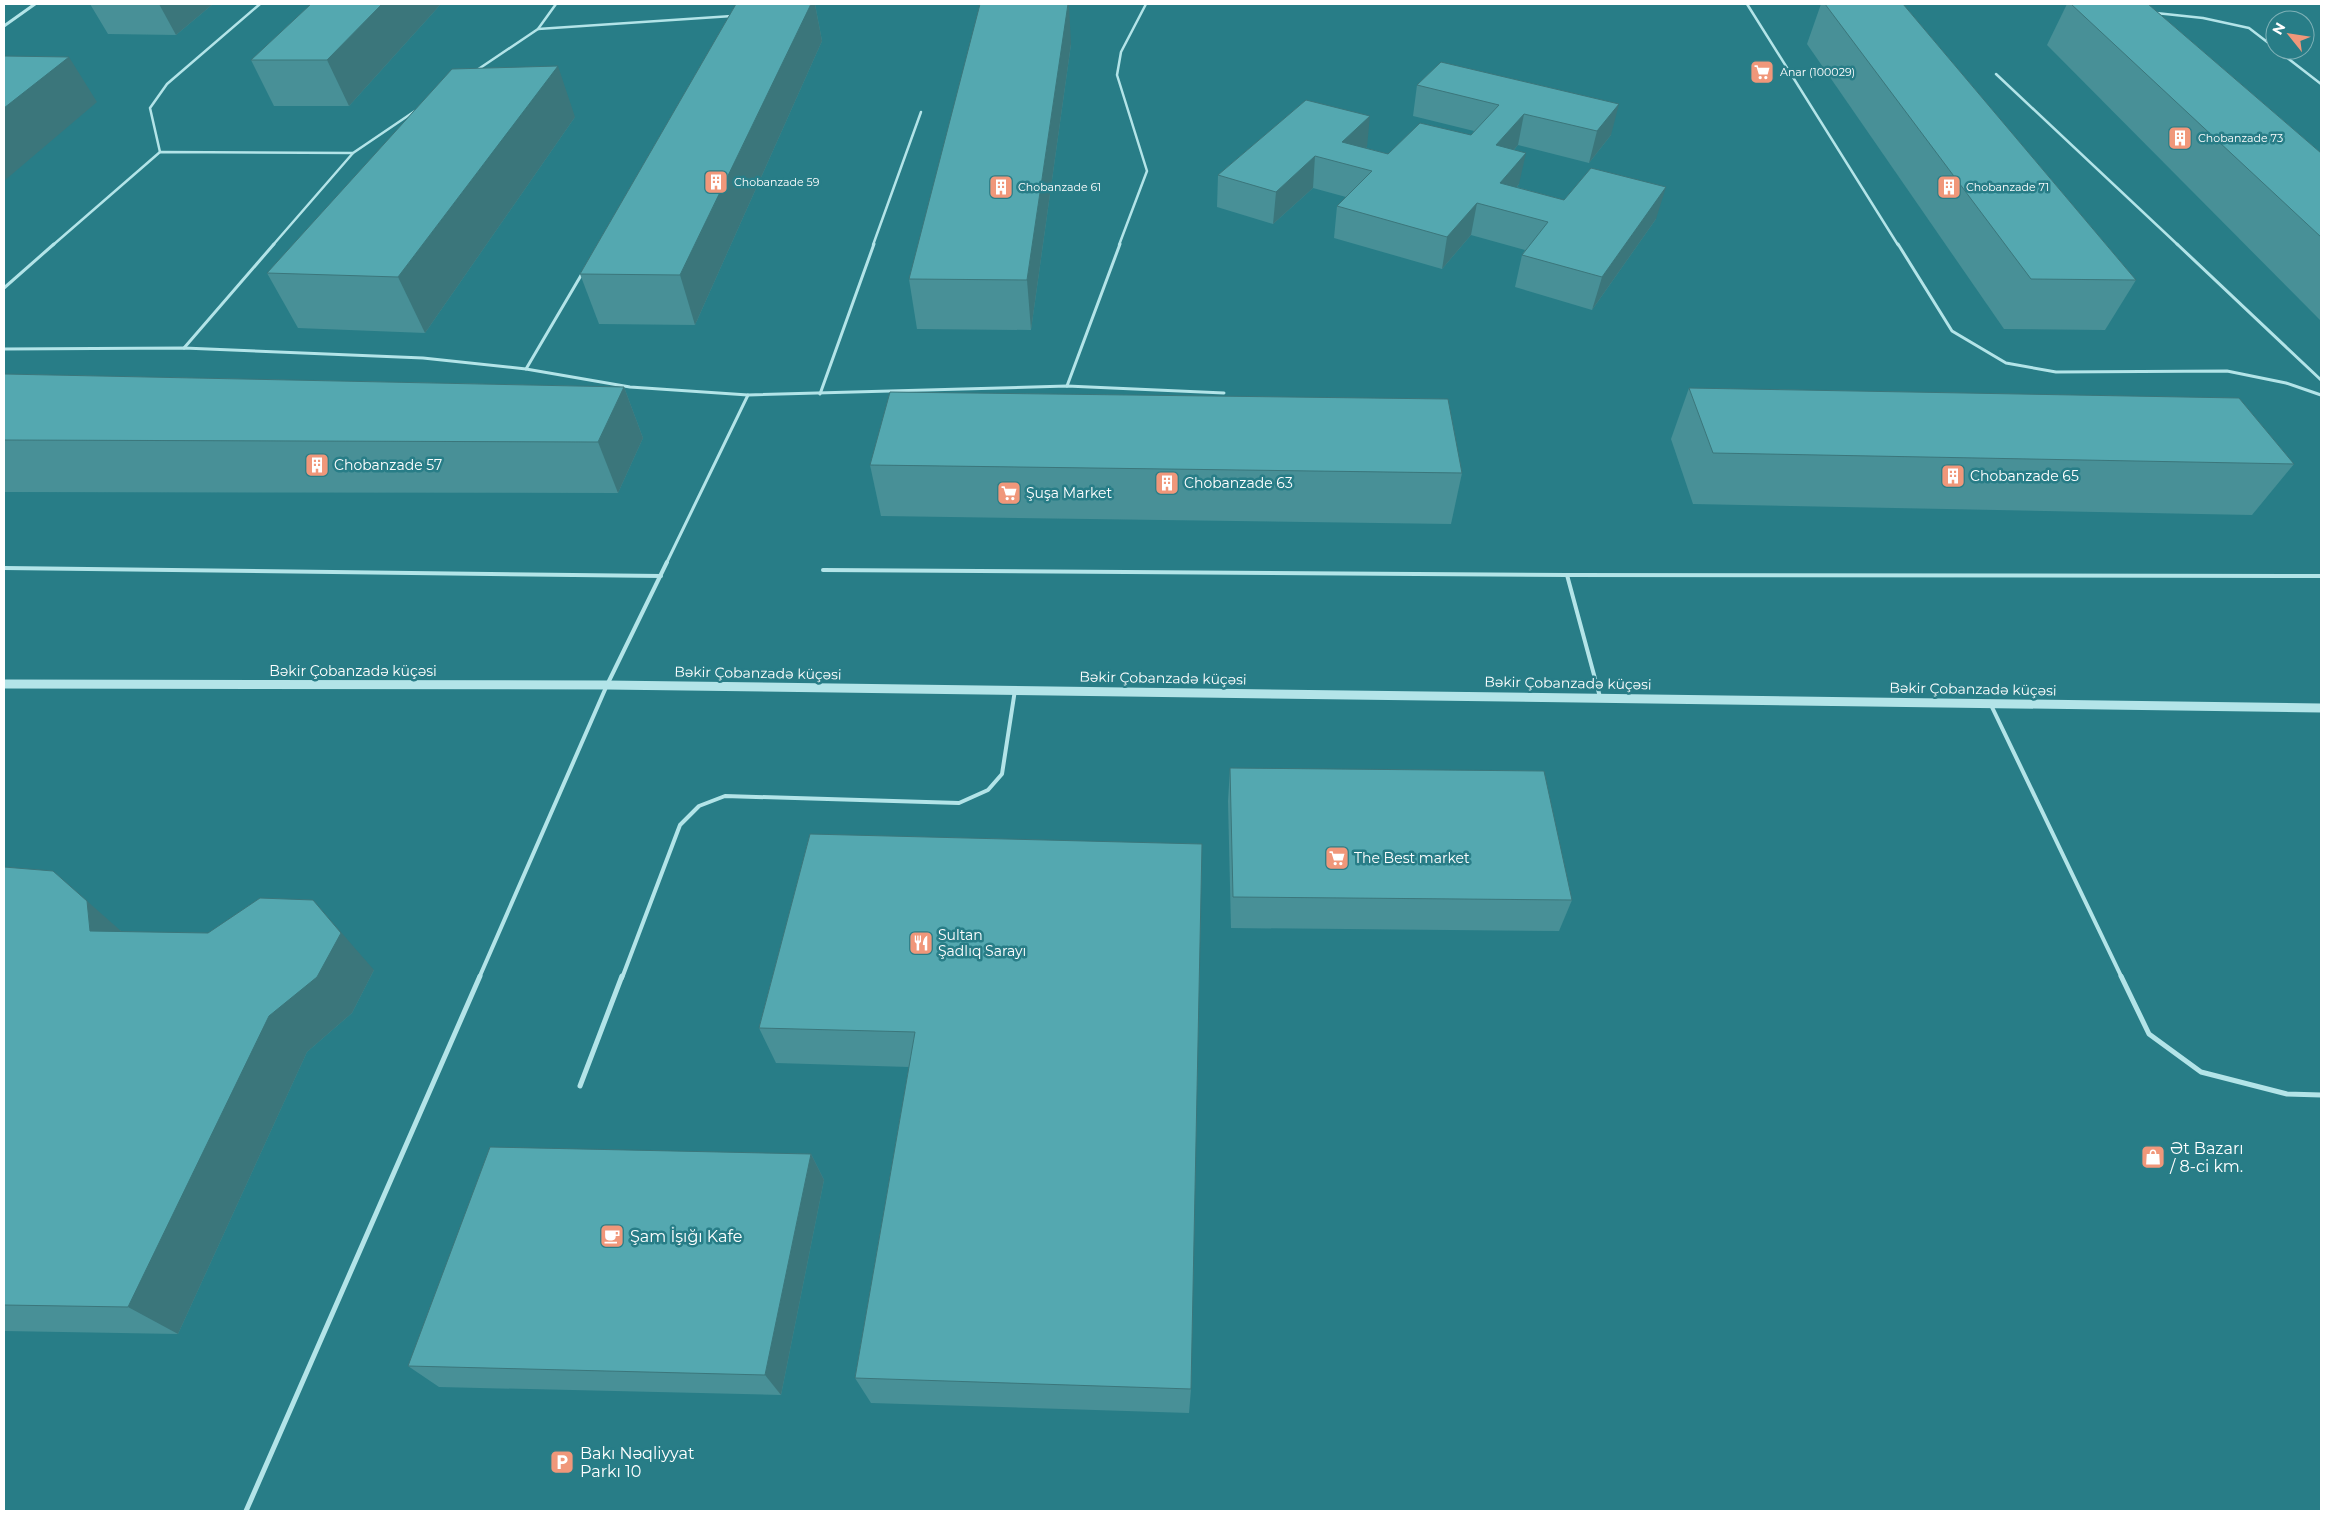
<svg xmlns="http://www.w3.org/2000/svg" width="2325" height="1515" font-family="Montserrat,sans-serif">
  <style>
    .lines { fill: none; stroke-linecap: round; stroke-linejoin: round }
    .service-far3 { stroke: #b3e4e8; stroke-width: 2.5 }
    .service-far2 { stroke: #b3e4e8; stroke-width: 3 }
    .service-far1 { stroke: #b3e4e8; stroke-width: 4 }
    .service { stroke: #b3e4e8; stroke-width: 5 }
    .minor { stroke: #b3e4e8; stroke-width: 3 }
    .tertiary { stroke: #b3e4e8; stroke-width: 9 }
    .wall { fill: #489097 }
    .shaded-wall { fill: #3b767b }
    .building { fill: #54a8b0; stroke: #3b767b }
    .labels { text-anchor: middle; stroke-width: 5; stroke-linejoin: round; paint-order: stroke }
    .far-poi-label { font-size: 11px; fill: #fff; stroke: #287d87; text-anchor: start }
    .poi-label { font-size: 14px; fill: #fff; stroke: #287d87; text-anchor: start }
    .street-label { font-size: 14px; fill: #fff; stroke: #287d87 }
    .near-poi-label { font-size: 16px; fill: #fff; stroke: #287d87; text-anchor: start }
  </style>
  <rect width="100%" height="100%" fill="#287d87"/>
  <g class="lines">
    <g class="service-far3">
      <polyline points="1747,4 1898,245"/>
      <polyline points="2156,13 2203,18 2249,28 2275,48"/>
      <polyline points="538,29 556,4"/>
      <polyline points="2277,50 2321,84"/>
      <polyline points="477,70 538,29 732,16"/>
      <polyline points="1996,74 2178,245"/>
      <polyline points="160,152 150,108 167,84 260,4"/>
      <polyline points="53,245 160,152 353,153 415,111"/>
      <polyline points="273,245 353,153"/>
      <polyline points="873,245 921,112"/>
      <polyline points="1119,245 1147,171 1117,75 1121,52 1146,4"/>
    </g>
    <g class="service-far2">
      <polyline points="1898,244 1952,331 2006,363 2056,372 2227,371 2286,383 2321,395"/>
      <polyline points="2177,244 2321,380"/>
      <polyline points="4,288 54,244"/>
      <polyline points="184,348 274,244"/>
      <polyline points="4,349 184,348 423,358 526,369 630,387 748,395 1067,386 1224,393"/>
      <polyline points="526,369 583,272"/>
      <polyline points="1067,386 1120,244"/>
      <polyline points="820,394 874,244"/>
      <polyline points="666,564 748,395"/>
    </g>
    <g class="service-far1">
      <polyline points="4,568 661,576"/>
      <polyline points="823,570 1567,575 2321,576"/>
      <polyline points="1567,575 1600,697"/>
      <polyline points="1991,705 2122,978"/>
      <polyline points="479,978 607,685 667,562"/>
      <polyline points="622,978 680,825 699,806 725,796 959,803 988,790 1002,774 1015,690"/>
    </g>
    <g class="service">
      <polyline points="2121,976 2149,1034 2201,1072 2287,1094 2321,1095"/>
      <polyline points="580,1086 622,976"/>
      <polyline points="246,1511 480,976"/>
    </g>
    <polyline class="minor" points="4,26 35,4"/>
    <polyline class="tertiary" points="4,684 607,685 2321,708"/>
  </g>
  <g class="wall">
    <polygon points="90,4 213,4 176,35 108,34"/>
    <polygon points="311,4 441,4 349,106 274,106 251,60"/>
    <polygon points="736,4 815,4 822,41 695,325 599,324 580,274"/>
    <polygon points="1821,4 1903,4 2136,280 2105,330 2004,329 1807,44"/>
    <polygon points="2067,4 2148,4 2321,153 2321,321 2047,45"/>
    <polygon points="1071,44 1031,330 917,329 909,279"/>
    <polygon points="1441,62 1611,135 1589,163 1518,145 1514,150 1519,184 1517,187 1564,200 1656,219 1592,310 1515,287 1522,255 1525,250 1471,235 1442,269 1334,238 1337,206 1346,197 1313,188 1273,224 1217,207 1218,175 1306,100 1367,147 1366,148 1388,154 1471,135 1474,131 1413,116 1417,85"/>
    <polygon points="575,117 425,333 298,328 267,273"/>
    <polygon points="4,374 624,387 643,438 618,493 4,492"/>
    <polygon points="1689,388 2294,464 2252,515 1693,504 1671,439"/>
    <polygon points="870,465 1462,473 1451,524 881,516"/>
    <polygon points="1230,768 1572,900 1559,931 1231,928 1228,801"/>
    <polygon points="810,834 1191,1389 1189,1413 871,1403 855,1378 909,1067 776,1063 759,1028"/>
    <polygon points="4,867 121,931 374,970 352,1013 307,1052 178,1334 4,1331"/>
    <polygon points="811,1154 824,1180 781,1395 439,1387 408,1366"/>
  </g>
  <g class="shaded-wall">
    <polygon points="159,4 213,4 176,35"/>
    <polygon points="382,4 441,4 349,106 327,60"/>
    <polygon points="811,4 815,4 822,41 695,325 680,275"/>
    <polygon points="1068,4 1069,4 1071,44 1031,330 1027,280"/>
    <polygon points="69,57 97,102 4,181 4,108"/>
    <polygon points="558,66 575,117 425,333 398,277"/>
    <polygon points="1619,104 1611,135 1589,163 1597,131"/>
    <polygon points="1524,114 1518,145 1490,177 1496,145"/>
    <polygon points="1370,116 1367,147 1348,165 1342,142"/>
    <polygon points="1526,153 1519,184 1499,209 1500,183"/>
    <polygon points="1315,156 1313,188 1273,224 1276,192"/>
    <polygon points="1666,187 1656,219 1592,310 1602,277"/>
    <polygon points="1477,203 1471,235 1442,269 1447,237"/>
    <polygon points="624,387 643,438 618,493 598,442"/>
    <polygon points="313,900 374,970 352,1013 307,1052 178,1334 128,1307"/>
    <polygon points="87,901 130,939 90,931"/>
    <polygon points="811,1154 824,1180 781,1395 765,1375"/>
  </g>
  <g class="building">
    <polygon points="311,4 382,4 327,60 251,60"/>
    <polygon points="736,4 811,4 680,275 580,274"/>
    <polygon points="980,4 1068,4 1027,280 909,279"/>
    <polygon points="1825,4 1903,4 2136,280 2031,279"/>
    <polygon points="2071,4 2148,4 2321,153 2321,237"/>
    <polygon points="4,56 69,57 4,108"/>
    <polygon points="1441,62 1619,104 1597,131 1524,114 1496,145 1526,153 1500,183 1564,200 1591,168 1666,187 1602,277 1522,255 1548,222 1477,203 1447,237 1337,206 1372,171 1315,156 1276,192 1218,175 1306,100 1370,116 1342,142 1388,154 1420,123 1471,135 1499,105 1417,85"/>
    <polygon points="558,66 398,277 267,273 452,69"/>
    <polygon points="4,374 624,387 598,442 4,440"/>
    <polygon points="1689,388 2239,398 2294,464 1713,453"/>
    <polygon points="890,392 1448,399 1462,473 870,465"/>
    <polygon points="1230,768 1544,771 1572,900 1233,897"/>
    <polygon points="810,834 1202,844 1191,1389 855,1378 915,1032 759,1028"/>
    <polygon points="4,867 53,871 87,901 90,931 208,933 260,898 313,900 341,933 317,977 269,1016 128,1307 4,1305"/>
    <polygon points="490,1147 811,1154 765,1375 408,1366"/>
  </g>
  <defs>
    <g id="supermarket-square" transform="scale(1.25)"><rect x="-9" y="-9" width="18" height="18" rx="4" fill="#f0977a" stroke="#287d87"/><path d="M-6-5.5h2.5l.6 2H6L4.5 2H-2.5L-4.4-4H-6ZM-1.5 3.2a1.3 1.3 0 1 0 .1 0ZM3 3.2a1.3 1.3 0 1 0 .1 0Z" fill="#fff"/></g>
    <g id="building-square" transform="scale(1.25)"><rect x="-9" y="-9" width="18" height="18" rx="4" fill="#f0977a" stroke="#287d87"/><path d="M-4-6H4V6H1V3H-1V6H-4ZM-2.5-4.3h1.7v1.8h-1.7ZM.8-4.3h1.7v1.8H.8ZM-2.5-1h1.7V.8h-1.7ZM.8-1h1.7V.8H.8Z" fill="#fff"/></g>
    <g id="restaurant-square" transform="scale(1.25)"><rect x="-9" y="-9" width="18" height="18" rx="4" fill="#f0977a" stroke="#287d87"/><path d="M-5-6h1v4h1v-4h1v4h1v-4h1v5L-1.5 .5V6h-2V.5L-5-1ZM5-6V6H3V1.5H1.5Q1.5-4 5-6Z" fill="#fff"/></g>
    <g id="shop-square" transform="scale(1.25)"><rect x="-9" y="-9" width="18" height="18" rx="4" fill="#f0977a" stroke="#287d87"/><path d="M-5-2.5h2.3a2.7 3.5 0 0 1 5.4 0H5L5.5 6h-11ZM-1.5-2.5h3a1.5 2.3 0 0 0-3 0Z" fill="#fff"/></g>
    <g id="cafe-square" transform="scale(1.25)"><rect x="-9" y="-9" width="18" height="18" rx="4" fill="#f0977a" stroke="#287d87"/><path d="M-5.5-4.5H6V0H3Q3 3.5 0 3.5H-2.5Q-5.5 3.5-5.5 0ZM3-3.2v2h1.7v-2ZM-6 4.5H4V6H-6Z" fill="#fff"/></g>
    <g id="parking-square" transform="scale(1.25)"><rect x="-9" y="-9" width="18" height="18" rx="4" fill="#f0977a" stroke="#287d87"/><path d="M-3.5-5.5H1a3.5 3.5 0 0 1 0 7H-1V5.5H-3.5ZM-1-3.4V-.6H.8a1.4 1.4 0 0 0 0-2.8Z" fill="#fff"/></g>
  </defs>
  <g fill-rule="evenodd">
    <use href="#supermarket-square" x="1762" y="72"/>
    <use href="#building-square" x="2180" y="138"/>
    <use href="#building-square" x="716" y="182"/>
    <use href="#building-square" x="1001" y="187"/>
    <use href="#building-square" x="1949" y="187"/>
    <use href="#building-square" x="317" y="465"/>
    <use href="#building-square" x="1953" y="476"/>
    <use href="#building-square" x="1167" y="483"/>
    <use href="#supermarket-square" x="1009" y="493"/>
    <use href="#supermarket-square" x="1337" y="858"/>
    <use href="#restaurant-square" x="921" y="943"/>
    <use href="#shop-square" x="2153" y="1157"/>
    <use href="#cafe-square" x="612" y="1236"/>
    <use href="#parking-square" x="562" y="1462"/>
  </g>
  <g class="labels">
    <g class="far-poi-label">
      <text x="1780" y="76">Anar (100029)</text>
      <text x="2198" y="142">Chobanzade 73</text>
      <text x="734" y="186">Chobanzade 59</text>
      <text x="1018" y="191">Chobanzade 61</text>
      <text x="1966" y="191">Chobanzade 71</text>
    </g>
    <g class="poi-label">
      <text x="334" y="470">Chobanzade 57</text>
      <text x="1970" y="481">Chobanzade 65</text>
      <text x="1184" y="488">Chobanzade 63</text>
      <text x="1026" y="498">Şuşa Market</text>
      <text x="1354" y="863">The Best market</text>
      <text x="938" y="940">Sultan<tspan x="938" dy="16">Şadlıq Sarayı</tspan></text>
    </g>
    <g class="street-label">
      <text x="353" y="676">Bəkir Çobanzadə küçəsi</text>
      <text transform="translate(758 673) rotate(1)" y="5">Bəkir Çobanzadə küçəsi</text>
      <text transform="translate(1163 678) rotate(1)" y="5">Bəkir Çobanzadə küçəsi</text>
      <text transform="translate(1568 683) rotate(1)" y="5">Bəkir Çobanzadə küçəsi</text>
      <text transform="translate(1973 689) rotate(1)" y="5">Bəkir Çobanzadə küçəsi</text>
    </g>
    <g class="near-poi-label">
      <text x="2170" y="1154">Ət Bazarı<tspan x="2170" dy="18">/ 8-ci km.</tspan></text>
      <text x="630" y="1242">Şam İşığı Kafe</text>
      <text x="580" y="1459">Bakı Nəqliyyat<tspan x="580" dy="18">Parkı 10</tspan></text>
    </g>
  </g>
  <rect width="2325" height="1515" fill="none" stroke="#ffffff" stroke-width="10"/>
  <g transform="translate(2290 35) rotate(300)"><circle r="24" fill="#287d87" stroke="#7eb1b7"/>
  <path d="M0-4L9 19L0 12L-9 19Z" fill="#f0977a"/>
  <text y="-8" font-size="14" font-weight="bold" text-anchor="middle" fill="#ffffff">N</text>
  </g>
</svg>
